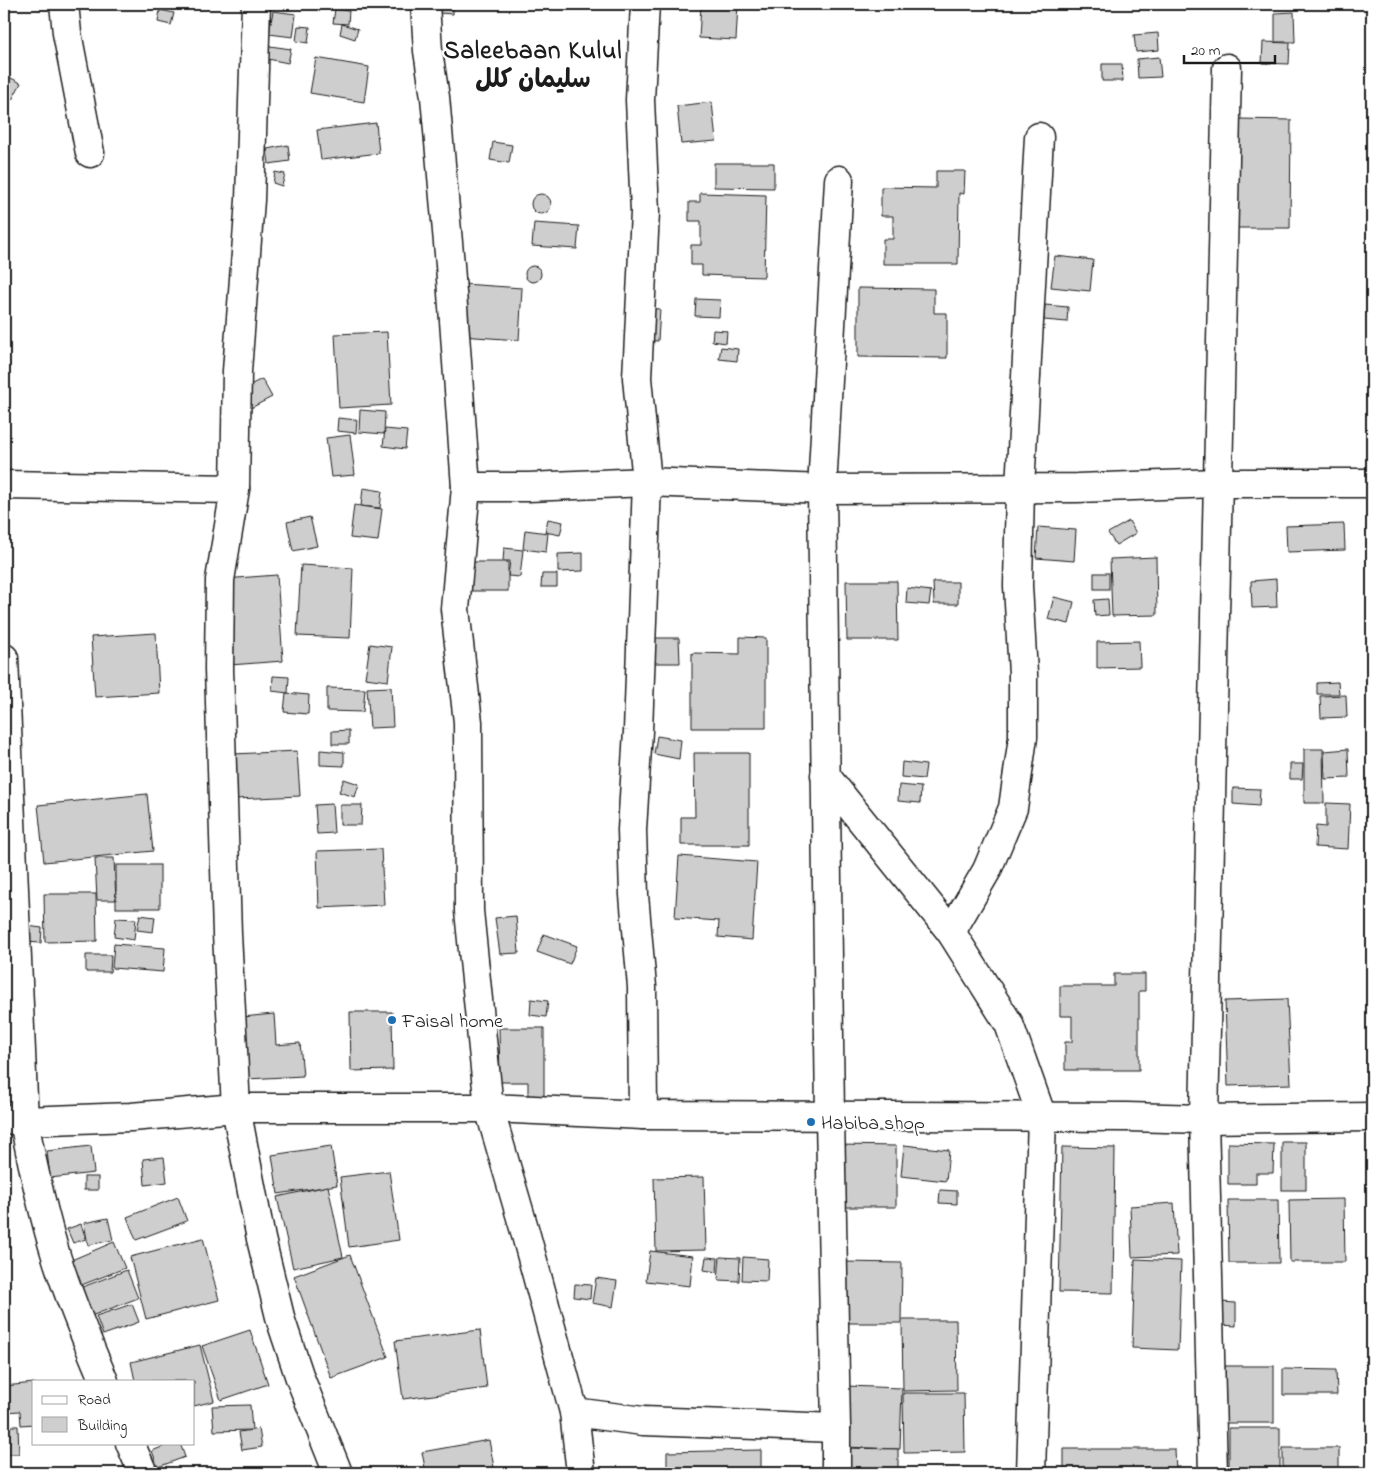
<svg xmlns="http://www.w3.org/2000/svg" width="1376" height="1477" font-family="'Indie Flower','Playpen Sans Arabic',sans-serif">
  <style>
    .building { fill: #cecece; stroke: #1c1c1c }
    .lines { fill: none; stroke-linecap: round; stroke-linejoin: round }
    .minor-casing { stroke: #1c1c1c; stroke-width: 31 }
    .minor { stroke: #fff; stroke-width: 28 }
    .poi-dot { fill: #1f6fb2; stroke: #fff; stroke-width: 2 }
    .labels { text-anchor: middle; stroke-width: 4.5; stroke-linejoin: round; paint-order: stroke }
    .poi-label { font-size: 20px; fill: #1c1c1c; stroke: #fff; text-anchor: start }
    .district-label { font-size: 25px; font-weight: bold; letter-spacing: 1px; fill: #1c1c1c; stroke: #fff }
  </style>
  <rect width="100%" height="100%" fill="#fff"/>
  <filter id="ink" filterUnits="userSpaceOnUse"><feTurbulence type="fractalNoise" baseFrequency=".02" numOctaves="2"/><feDisplacementMap in="SourceGraphic" scale="10" xChannelSelector="R" yChannelSelector="G"/><feConvolveMatrix kernelMatrix="1 2 1 2 8 2 1 2 1" color-interpolation-filters="sRGB"/></filter>
  <g filter="url(#ink)">
    <g class="building">
      <polygon points="426,4 453,4 453,14 425,12"/>
      <polygon points="701,4 738,4 736,40 699,38"/>
      <polygon points="335,9 349,11 348,24 333,23"/>
      <polygon points="160,10 174,13 171,25 158,22"/>
      <polygon points="273,11 296,14 293,37 269,34"/>
      <polygon points="1294,12 1295,42 1275,42 1275,13"/>
      <polygon points="342,24 358,29 355,39 340,34"/>
      <polygon points="298,26 310,27 308,43 296,41"/>
      <polygon points="1158,33 1159,50 1136,52 1134,35"/>
      <polygon points="1263,42 1290,43 1289,64 1262,63"/>
      <polygon points="270,46 291,49 288,63 268,59"/>
      <polygon points="1159,57 1161,77 1138,78 1137,59"/>
      <polygon points="316,58 369,67 364,102 310,93"/>
      <polygon points="1102,64 1122,64 1123,81 1102,81"/>
      <polygon points="11,78 21,83 12,100 4,95 4,92"/>
      <polygon points="712,102 716,141 681,144 677,106"/>
      <polygon points="1239,119 1291,120 1290,228 1238,228"/>
      <polygon points="376,123 379,153 321,160 317,130"/>
      <polygon points="493,142 512,145 509,163 490,160"/>
      <polygon points="288,145 290,161 269,164 267,149"/>
      <polygon points="714,163 774,163 774,188 714,187"/>
      <polygon points="936,171 965,171 964,194 959,193 958,264 883,264 883,239 893,239 893,216 881,216 881,187 936,188"/>
      <polygon points="275,172 285,174 282,186 273,183"/>
      <polygon points="700,193 766,195 764,277 702,275 702,265 691,265 691,245 701,245 701,221 689,221 689,202 700,202"/>
      <circle cx="541" cy="204" r="10"/>
      <polygon points="534,223 579,226 577,249 532,246"/>
      <polygon points="1055,256 1093,260 1090,291 1051,287"/>
      <circle cx="533" cy="274" r="8"/>
      <polygon points="463,284 522,288 519,340 461,336"/>
      <polygon points="858,288 934,289 934,313 947,313 947,358 858,357"/>
      <polygon points="696,299 720,300 719,317 695,316"/>
      <polygon points="1045,305 1068,307 1067,322 1044,320"/>
      <polygon points="645,308 660,309 658,341 643,340"/>
      <polygon points="713,330 727,331 726,343 712,341"/>
      <polygon points="387,332 391,405 339,408 335,334"/>
      <polygon points="721,347 738,349 737,361 719,359"/>
      <polygon points="262,379 272,397 247,410 238,391"/>
      <polygon points="360,410 385,412 384,434 359,432"/>
      <polygon points="338,418 357,420 356,433 337,431"/>
      <polygon points="385,429 407,431 405,449 383,446"/>
      <polygon points="350,435 355,475 331,477 326,438"/>
      <polygon points="363,488 382,491 380,508 361,506"/>
      <polygon points="354,505 382,509 378,541 350,538"/>
      <polygon points="310,517 317,546 293,551 287,522"/>
      <polygon points="548,519 563,522 560,535 545,532"/>
      <polygon points="1129,521 1136,533 1116,545 1108,533"/>
      <polygon points="1344,524 1345,550 1287,552 1286,526"/>
      <polygon points="1038,527 1076,530 1074,561 1036,558"/>
      <polygon points="525,530 548,533 546,552 523,549"/>
      <polygon points="504,548 523,550 520,577 508,576 510,561 503,561"/>
      <polygon points="583,553 583,571 558,572 558,554"/>
      <polygon points="1156,557 1157,615 1112,616 1110,559"/>
      <rect x="462" y="562" width="46" height="29"/>
      <polygon points="301,565 353,568 350,638 297,636"/>
      <rect x="1094" y="573" width="15" height="16"/>
      <polygon points="542,574 557,574 557,587 541,587"/>
      <polygon points="277,575 283,661 230,665 224,579"/>
      <polygon points="1276,579 1277,607 1252,608 1251,581"/>
      <polygon points="846,581 897,581 898,640 847,640"/>
      <polygon points="933,582 958,582 958,604 934,604"/>
      <polygon points="907,588 931,591 929,605 906,603"/>
      <polygon points="1054,597 1074,602 1069,624 1048,619"/>
      <polygon points="1108,599 1109,615 1095,616 1094,600"/>
      <polygon points="156,633 159,693 95,697 91,637"/>
      <polygon points="740,637 766,638 766,728 692,728 692,653 740,654"/>
      <polygon points="654,638 679,638 680,663 655,663"/>
      <polygon points="1139,641 1140,667 1097,668 1097,642"/>
      <polygon points="370,644 392,647 388,681 365,678"/>
      <polygon points="273,676 289,677 288,693 272,691"/>
      <polygon points="1338,682 1339,694 1317,694 1317,683"/>
      <polygon points="391,687 393,727 370,728 367,688"/>
      <polygon points="327,688 365,689 363,712 327,711"/>
      <polygon points="286,693 309,695 308,714 284,712"/>
      <polygon points="1346,695 1347,717 1321,718 1320,696"/>
      <polygon points="349,730 349,744 332,744 332,731"/>
      <polygon points="657,736 681,740 679,759 654,754"/>
      <polygon points="1304,749 1323,749 1324,803 1304,803"/>
      <polygon points="1348,749 1349,778 1325,779 1324,751"/>
      <polygon points="320,750 344,752 344,766 320,765"/>
      <polygon points="297,751 300,796 236,799 233,754"/>
      <polygon points="694,753 749,753 749,845 681,845 681,817 695,817"/>
      <polygon points="902,762 926,765 924,779 901,777"/>
      <polygon points="1290,764 1303,764 1302,779 1290,779"/>
      <polygon points="344,779 359,784 355,797 339,792"/>
      <polygon points="899,785 921,787 920,803 898,801"/>
      <polygon points="1233,788 1260,789 1259,806 1233,804"/>
      <polygon points="147,794 153,851 44,862 38,805"/>
      <polygon points="1326,803 1350,804 1348,849 1315,847 1316,826 1326,827"/>
      <polygon points="332,804 334,833 317,834 315,805"/>
      <polygon points="340,805 362,805 361,825 340,825"/>
      <polygon points="381,849 384,905 319,908 317,851"/>
      <polygon points="679,856 757,862 752,940 718,937 719,921 675,918"/>
      <polygon points="95,858 114,858 116,900 97,900"/>
      <rect x="116" y="865" width="44" height="43"/>
      <polygon points="44,894 96,894 97,941 45,942"/>
      <polygon points="140,915 155,917 153,932 137,930"/>
      <polygon points="516,916 519,953 500,954 495,918"/>
      <polygon points="116,918 136,919 134,940 114,937"/>
      <polygon points="27,926 42,928 41,943 25,942"/>
      <polygon points="544,934 577,946 570,964 537,952"/>
      <polygon points="114,944 165,948 163,972 112,968"/>
      <polygon points="86,955 111,955 110,972 86,972"/>
      <polygon points="1114,974 1145,974 1145,991 1139,991 1139,1070 1065,1070 1065,1042 1072,1042 1072,1016 1060,1016 1060,986 1114,986"/>
      <polygon points="531,999 548,1001 546,1017 530,1015"/>
      <polygon points="1287,999 1291,1084 1228,1086 1225,1001"/>
      <polygon points="350,1012 392,1012 393,1070 351,1071"/>
      <polygon points="274,1014 276,1045 300,1043 303,1076 247,1079 242,1017"/>
      <polygon points="499,1028 544,1028 544,1096 528,1096 528,1082 500,1082"/>
      <rect x="1282" y="1142" width="24" height="48"/>
      <polygon points="1228,1143 1274,1144 1273,1173 1256,1173 1256,1184 1228,1184"/>
      <polygon points="840,1145 896,1146 896,1207 840,1207"/>
      <polygon points="904,1145 949,1150 946,1181 901,1176"/>
      <polygon points="91,1146 94,1173 50,1178 47,1151"/>
      <polygon points="331,1146 337,1185 278,1194 272,1155"/>
      <polygon points="1062,1147 1115,1148 1113,1293 1059,1292"/>
      <polygon points="164,1157 167,1182 145,1185 143,1159"/>
      <polygon points="389,1171 399,1240 349,1247 340,1177"/>
      <rect x="84" y="1177" width="14" height="13"/>
      <polygon points="704,1177 706,1250 656,1251 654,1178"/>
      <polygon points="328,1186 343,1257 293,1268 277,1197"/>
      <polygon points="940,1190 957,1191 957,1204 939,1203"/>
      <polygon points="178,1197 187,1221 136,1240 127,1217"/>
      <polygon points="1344,1199 1345,1262 1290,1262 1289,1200"/>
      <polygon points="1228,1200 1278,1200 1279,1263 1229,1263"/>
      <polygon points="1174,1203 1177,1255 1132,1257 1130,1206"/>
      <polygon points="108,1218 113,1240 88,1245 84,1223"/>
      <polygon points="81,1224 86,1239 73,1243 67,1229"/>
      <polygon points="203,1238 219,1300 146,1319 130,1257"/>
      <polygon points="114,1242 125,1268 79,1286 69,1261"/>
      <polygon points="650,1251 693,1256 690,1286 646,1281"/>
      <polygon points="350,1255 388,1357 331,1378 294,1276"/>
      <polygon points="706,1257 718,1258 717,1272 704,1270"/>
      <polygon points="720,1257 740,1258 739,1281 718,1280"/>
      <polygon points="743,1257 768,1259 767,1281 742,1280"/>
      <polygon points="1135,1259 1181,1261 1178,1350 1132,1348"/>
      <polygon points="843,1262 902,1263 901,1323 843,1323"/>
      <polygon points="127,1270 138,1298 91,1316 80,1288"/>
      <polygon points="596,1278 617,1281 613,1307 592,1303"/>
      <polygon points="575,1284 591,1285 590,1299 574,1297"/>
      <polygon points="1221,1302 1236,1303 1236,1326 1221,1325"/>
      <polygon points="132,1304 139,1322 103,1335 96,1316"/>
      <polygon points="902,1320 956,1320 957,1390 903,1391"/>
      <polygon points="250,1330 268,1384 221,1400 202,1346"/>
      <polygon points="480,1330 487,1388 403,1399 395,1341"/>
      <polygon points="200,1345 214,1401 194,1406 194,1381 135,1381 131,1362"/>
      <rect x="1225" y="1366" width="49" height="57"/>
      <polygon points="1283,1369 1336,1370 1337,1395 1283,1395"/>
      <polygon points="34,1383 34,1424 21,1425 20,1411 4,1412 4,1386"/>
      <polygon points="846,1386 902,1388 900,1449 844,1447"/>
      <polygon points="903,1393 964,1393 965,1452 904,1453"/>
      <polygon points="250,1405 252,1430 214,1431 212,1406"/>
      <polygon points="4,1426 18,1426 19,1454 4,1454"/>
      <rect x="1229" y="1428" width="51" height="45"/>
      <polygon points="259,1429 262,1447 242,1450 239,1432"/>
      <polygon points="489,1440 495,1473 426,1473 422,1452"/>
      <polygon points="172,1443 180,1443 185,1457 158,1467 152,1451"/>
      <polygon points="843,1448 898,1449 898,1473 843,1473"/>
      <rect x="1283" y="1448" width="56" height="25"/>
      <polygon points="1064,1449 1175,1449 1176,1473 1064,1473"/>
      <polygon points="761,1450 761,1473 667,1473 667,1452"/>
    </g>
    <g class="lines">
      <g class="minor-casing">
        <g id="minor">
          <polyline points="64,4 67,33 90,153"/>
          <polyline points="256,4 250,200 237,371 235,489 220,580 219,669 227,934 236,1108 261,1239 281,1321 300,1378 338,1473"/>
          <polyline points="425,4 428,51 435,97 450,265 466,487 455,609 468,722 469,911 489,1108 524,1228 574,1412 581,1473"/>
          <polyline points="4,485 235,489"/>
          <polyline points="466,487 528,487 647,482 822,489 1077,488 1218,483 1372,483"/>
          <path d="M 4,658 L 24,1121 C 33,1168 43,1214 57,1259 C 70,1300 87,1341 104,1381"/>
          <polyline points="825,775 951,932 1009,1024 1042,1117 1031,1473"/>
          <polyline points="951,932 987,870 1013,808 1023,737 1023,674 1018,586 1020,487 1039,137"/>
          <polyline points="643,1115 642,987 634,895 632,830 638,731 647,482 637,378 645,212 640,100 645,4"/>
          <polyline points="4,1119 24,1121 131,1117 236,1108 489,1108 643,1115 1127,1117 1204,1119 1372,1117"/>
          <polyline points="574,1412 643,1421 836,1428"/>
          <polyline points="130,1443 143,1473"/>
          <polyline points="836,1473 836,1428 830,1117 822,489 839,180"/>
          <polyline points="1213,1473 1204,1119 1227,68"/>
        </g>
      </g>
      <use href="#minor" class="minor"/>
    </g>
  </g>
  <g class="poi-dot">
    <circle cx="392" cy="1020" r="5"/>
    <circle cx="811" cy="1122" r="5"/>
  </g>
  <g class="labels">
    <g class="poi-label">
      <text x="402" y="1027">Faisal home</text>
      <text x="821" y="1129">Habiba shop</text>
    </g>
    <g class="district-label">
      <text x="533" y="58">Saleebaan Kulul<tspan x="533" dy="29">سليمان كلل</tspan></text>
    </g>
  </g>
  <rect width="1376" height="1477" fill="none" stroke="#fff" stroke-width="20"/>
  <rect x="10" y="10" width="1356" height="1457" fill="none" stroke="#1c1c1c" stroke-width="2" filter="url(#ink)"/>
  <rect x="32" y="1380" width="162" height="65" fill="#ffffff" stroke="#a4a4a4"/>
  <rect x="42" y="1396" width="25" height="8" fill="#ffffff" stroke="#a4a4a4"/>
  <text x="78" y="1404" font-size="15" fill="#1c1c1c">Road</text>
  <rect x="42" y="1417" width="25" height="15" fill="#cecece" stroke="#a4a4a4"/>
  <text x="78" y="1430" font-size="15" fill="#1c1c1c">Building</text>
  <path d="M1184 55v8h91v-8" fill="none" stroke="#1c1c1c" stroke-width="2.5"/>
  <text x="1191" y="55" font-size="15" fill="#1c1c1c" stroke="#ffffff" stroke-width="4" paint-order="stroke">20 m</text>
</svg>
